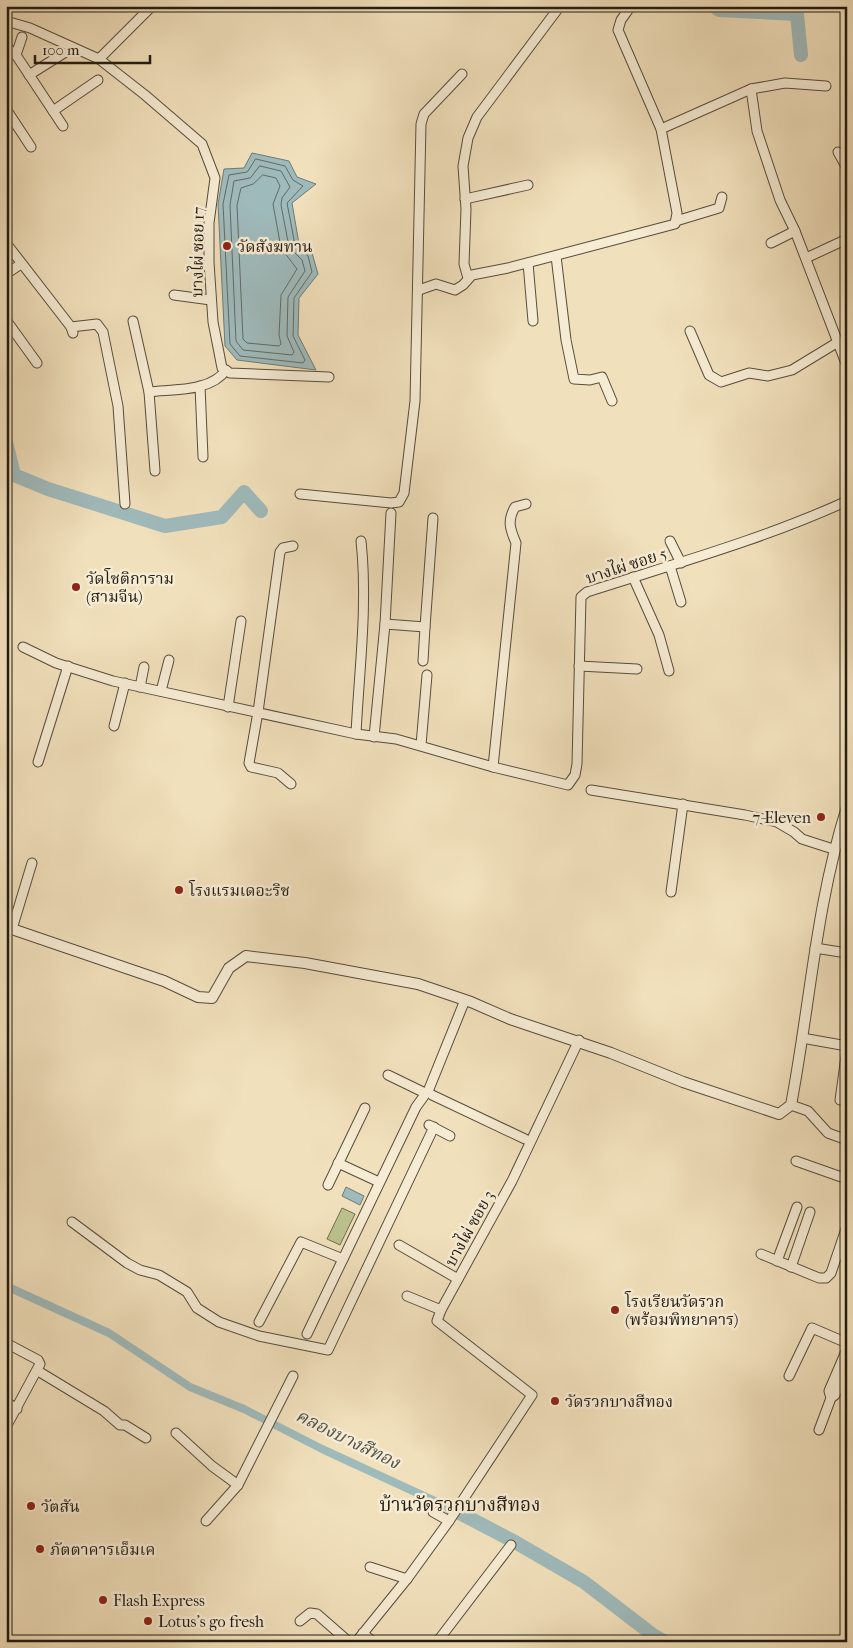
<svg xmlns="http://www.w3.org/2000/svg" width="853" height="1648" font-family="'IM FELL French Canon','Noto Serif Thai',serif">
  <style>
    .green { fill: #bcc28f; stroke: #706f50 }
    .water { fill: #9fbabb; stroke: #6d7b77 }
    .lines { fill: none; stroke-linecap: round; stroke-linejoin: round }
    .shore { stroke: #616b66; stroke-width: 1 }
    .canal { stroke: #9fbabb; stroke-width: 8 }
    .river { stroke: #9fbabb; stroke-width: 14 }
    .minor-casing { stroke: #564d3c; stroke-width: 11 }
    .tertiary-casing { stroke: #564d3c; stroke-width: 12 }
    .minor { stroke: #f6ebd3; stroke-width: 9 }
    .tertiary { stroke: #f6ebd3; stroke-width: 10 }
    .poi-dot { fill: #8f2418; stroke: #f6ebd3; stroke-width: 2 }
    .labels { text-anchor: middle; stroke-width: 5; stroke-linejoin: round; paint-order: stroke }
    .poi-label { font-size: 16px; fill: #231c12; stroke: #f6ebd3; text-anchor: start }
    .street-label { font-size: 16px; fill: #231c12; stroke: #f6ebd3 }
    .water-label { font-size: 18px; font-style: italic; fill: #4e534d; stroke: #f6ebd3 }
    .quarter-label { font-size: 19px; fill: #231c12; stroke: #f6ebd3 }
  </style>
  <rect width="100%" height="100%" fill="#f1e0bc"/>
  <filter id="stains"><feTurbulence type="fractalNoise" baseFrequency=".004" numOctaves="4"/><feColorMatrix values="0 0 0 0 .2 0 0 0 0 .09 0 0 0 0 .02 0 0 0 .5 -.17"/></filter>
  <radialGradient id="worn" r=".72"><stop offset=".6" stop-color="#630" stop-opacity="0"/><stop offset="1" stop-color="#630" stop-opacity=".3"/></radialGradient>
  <polygon class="green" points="342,1208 355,1214 340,1245 327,1239"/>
  <g class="water">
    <polygon points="252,153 289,161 297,177 316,184 292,203 299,244 312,253 318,274 299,298 298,335 316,370 237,360 225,346 218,204 224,169 244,168"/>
    <polygon points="346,1187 364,1196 360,1205 342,1196"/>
  </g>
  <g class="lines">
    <g class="shore">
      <polygon points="256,159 285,166 293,180 303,186 287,203 295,245 308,256 312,272 294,298 293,336 305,360 303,363 240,356 230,344 223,204 229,175 247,172"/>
      <polygon points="260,166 281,171 290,187 282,198 281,205 289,247 302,260 305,271 288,297 287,336 294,352 292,355 243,350 236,341 230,205 234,181 250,178"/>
      <polygon points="263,175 276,178 280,186 273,204 281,248 297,269 281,295 279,335 281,344 279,346 247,343 243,339 237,205 241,188 253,184"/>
    </g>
    <g class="canal">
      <polyline points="839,848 847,846"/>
      <polyline points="6,1286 109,1333 190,1387 244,1409 322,1449 452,1509"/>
    </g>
    <g class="river">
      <polyline points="714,6 719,10 797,14 801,55"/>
      <polyline points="6,442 14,475 48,489 165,526 222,517 244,492 261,511"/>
      <polyline points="452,1509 515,1542 584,1582 653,1635 665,1642"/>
    </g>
    <g class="minor-casing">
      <g id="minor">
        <polyline points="6,21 30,28 99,59 145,95 202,144 215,178 209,223 209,262 213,322 222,368 230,373 329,377"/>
        <polyline points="6,47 16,55 63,126"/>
        <polyline points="16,55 22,37"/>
        <polyline points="99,59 152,6"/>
        <polyline points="29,75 64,53"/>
        <polyline points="751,89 785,83 826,86"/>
        <polyline points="6,109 31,147"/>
        <polyline points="53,111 98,80"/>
        <polyline points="661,129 751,89 757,131 780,200 795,231 847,366"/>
        <polyline points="838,152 847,168"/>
        <polyline points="465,199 528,185"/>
        <polyline points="676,221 719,208 722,197"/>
        <polyline points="6,243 71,327"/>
        <polyline points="771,243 795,231"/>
        <polyline points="556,256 566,340 574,379 590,380 602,377 612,401"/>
        <polyline points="806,258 847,239"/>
        <polyline points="528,263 533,321"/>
        <polyline points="6,274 21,264"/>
        <polyline points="468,278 464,264 466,209 463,166 468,138 477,117 560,6"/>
        <polyline points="419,290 436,284 455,290 463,285 472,275 508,268 675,224 677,213 661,129 618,30 621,20 631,6"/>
        <polyline points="174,295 211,300"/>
        <polyline points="6,320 37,363"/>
        <polyline points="133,321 149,392 155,471"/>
        <polyline points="690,331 709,375 721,382 749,373 768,376 792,370 838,342"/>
        <polyline points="73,333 71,327 97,324 103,332 118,406 125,504"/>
        <polyline points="200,386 203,457"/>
        <path d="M 149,392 C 173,389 211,392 226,370"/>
        <polyline points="300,494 391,503 399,502 404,493 415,401 421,124 424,114 462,74"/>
        <polyline points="670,541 681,563"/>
        <polyline points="670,566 681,602"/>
        <polyline points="633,577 659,635 669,671"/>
        <polyline points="385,624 425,627 433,518"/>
        <path d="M 23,647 L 56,663 L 113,681 L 356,734 L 396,739 L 493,767 L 568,785 L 575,775 L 577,764 L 581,597 L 587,592 C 674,564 764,539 847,501"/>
        <polyline points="423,661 425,627"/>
        <polyline points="579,666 637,669"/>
        <polyline points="140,687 144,667"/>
        <polyline points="161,691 169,660"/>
        <polyline points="228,707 241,621"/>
        <polyline points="114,726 125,683"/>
        <path d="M 356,734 C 359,671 368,605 361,541"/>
        <polyline points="374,737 385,624 391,513"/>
        <polyline points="421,745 427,675"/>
        <polyline points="38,762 68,666"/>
        <path d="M 493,767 L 516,543 C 510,529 507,521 515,507 L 526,504"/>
        <polyline points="291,784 278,773 251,767 249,763 258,712 280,552 283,548 293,546"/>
        <polyline points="591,790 745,815 777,822 794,832 802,839 833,849"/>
        <polyline points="671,892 683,804"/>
        <polyline points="12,929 32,863"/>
        <polyline points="815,948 847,953"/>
        <polyline points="802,1038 847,1046"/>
        <polyline points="388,1075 423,1092"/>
        <polyline points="429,1089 465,1000"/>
        <polyline points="432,1095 525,1139"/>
        <polyline points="840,1100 847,1049"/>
        <polyline points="791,1105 808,1111 828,1133 847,1140"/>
        <polyline points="429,1125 450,1136"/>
        <polyline points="796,1161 847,1179"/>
        <polyline points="338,1163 379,1182"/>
        <polyline points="328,1185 365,1108"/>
        <polyline points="72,1222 127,1263 140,1270 159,1275 187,1292 197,1308 219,1322 259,1336 328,1350 434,1127"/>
        <polyline points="399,1245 458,1279"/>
        <polyline points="761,1254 819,1278 826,1278 831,1273 847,1226"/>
        <polyline points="777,1261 797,1207"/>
        <polyline points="791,1267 810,1212"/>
        <polyline points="407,1296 441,1310"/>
        <polyline points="259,1322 301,1242 343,1259"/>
        <polyline points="307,1334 416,1107 424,1096"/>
        <polyline points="6,1343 38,1360 40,1364 6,1427"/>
        <polyline points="38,1371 104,1411 120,1425 125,1425 146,1438"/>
        <polyline points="789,1376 812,1328 847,1343"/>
        <polyline points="831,1398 829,1391 847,1349"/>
        <polyline points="6,1402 17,1409"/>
        <polyline points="819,1430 831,1398 835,1395 847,1368"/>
        <polyline points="176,1433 212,1466 238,1485"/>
        <polyline points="433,1512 449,1521"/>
        <polyline points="206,1521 238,1485 293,1376"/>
        <polyline points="370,1567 407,1579"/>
        <polyline points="300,1621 310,1613 317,1614 349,1642"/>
        <polyline points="363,1633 373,1642"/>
        <polyline points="356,1642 407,1579 449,1521 532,1395 437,1321 441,1310 512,1181 579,1040"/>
        <polyline points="437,1642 511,1545"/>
      </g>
    </g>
    <g class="tertiary-casing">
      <path id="tertiary" d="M 6,927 L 164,981 L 198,997 L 212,998 L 229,968 L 246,956 L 305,963 L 418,984 L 471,1002 L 510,1019 L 611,1053 L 683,1082 L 779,1114 L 791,1105 C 810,1005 816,904 847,807"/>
    </g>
    <use href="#minor" class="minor"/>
    <use href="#tertiary" class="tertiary"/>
  </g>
  <g class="poi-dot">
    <circle cx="227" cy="246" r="5"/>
    <circle cx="76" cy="587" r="5"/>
    <circle cx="821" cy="817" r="5"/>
    <circle cx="179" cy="890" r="5"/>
    <circle cx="615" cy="1310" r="5"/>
    <circle cx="555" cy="1401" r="5"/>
    <circle cx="31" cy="1506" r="5"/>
    <circle cx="40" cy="1549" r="5"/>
    <circle cx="103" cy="1600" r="5"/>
    <circle cx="148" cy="1621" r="5"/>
  </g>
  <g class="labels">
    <g class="poi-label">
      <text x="237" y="252">วัดสังฆทาน</text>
      <text x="86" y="584">วัดโชติการาม<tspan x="86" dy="18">(สามจีน)</tspan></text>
      <text x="811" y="823" text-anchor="end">7-Eleven</text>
      <text x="189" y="896">โรงแรมเดอะริช</text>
      <text x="625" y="1307">โรงเรียนวัดรวก<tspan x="625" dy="18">(พร้อมพิทยาคาร)</tspan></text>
      <text x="565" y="1407">วัดรวกบางสีทอง</text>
      <text x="41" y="1512">วัตสัน</text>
      <text x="50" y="1555">ภัตตาคารเอ็มเค</text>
      <text x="113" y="1606">Flash Express</text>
      <text x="158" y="1627">Lotus's go fresh</text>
    </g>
    <g class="street-label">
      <text transform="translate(197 252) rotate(-89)" y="6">บางไผ่ ซอย 17</text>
      <text transform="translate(626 565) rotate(-18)" y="6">บางไผ่ ซอย 5</text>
      <text transform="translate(469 1228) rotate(-61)" y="6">บางไผ่ ซอย 3</text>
    </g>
    <g class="water-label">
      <text transform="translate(348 1439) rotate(26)" y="6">คลองบางสีทอง</text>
    </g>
    <g class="quarter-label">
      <text x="460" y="1511">บ้านวัดรวกบางสีทอง</text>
    </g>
  </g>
  <rect width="853" height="1648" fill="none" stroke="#f1e0bc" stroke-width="25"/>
  <rect x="8" y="8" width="838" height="1633" fill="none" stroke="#231c12" stroke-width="2.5"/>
  <rect x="12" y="12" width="828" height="1623" fill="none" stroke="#231c12"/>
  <path d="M35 55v8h115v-8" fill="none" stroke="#231c12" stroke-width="2.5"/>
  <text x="42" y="55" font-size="15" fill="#231c12" stroke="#f6ebd3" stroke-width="4" paint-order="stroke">100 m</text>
  <rect width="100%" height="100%" filter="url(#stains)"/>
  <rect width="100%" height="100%" fill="url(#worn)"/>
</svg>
